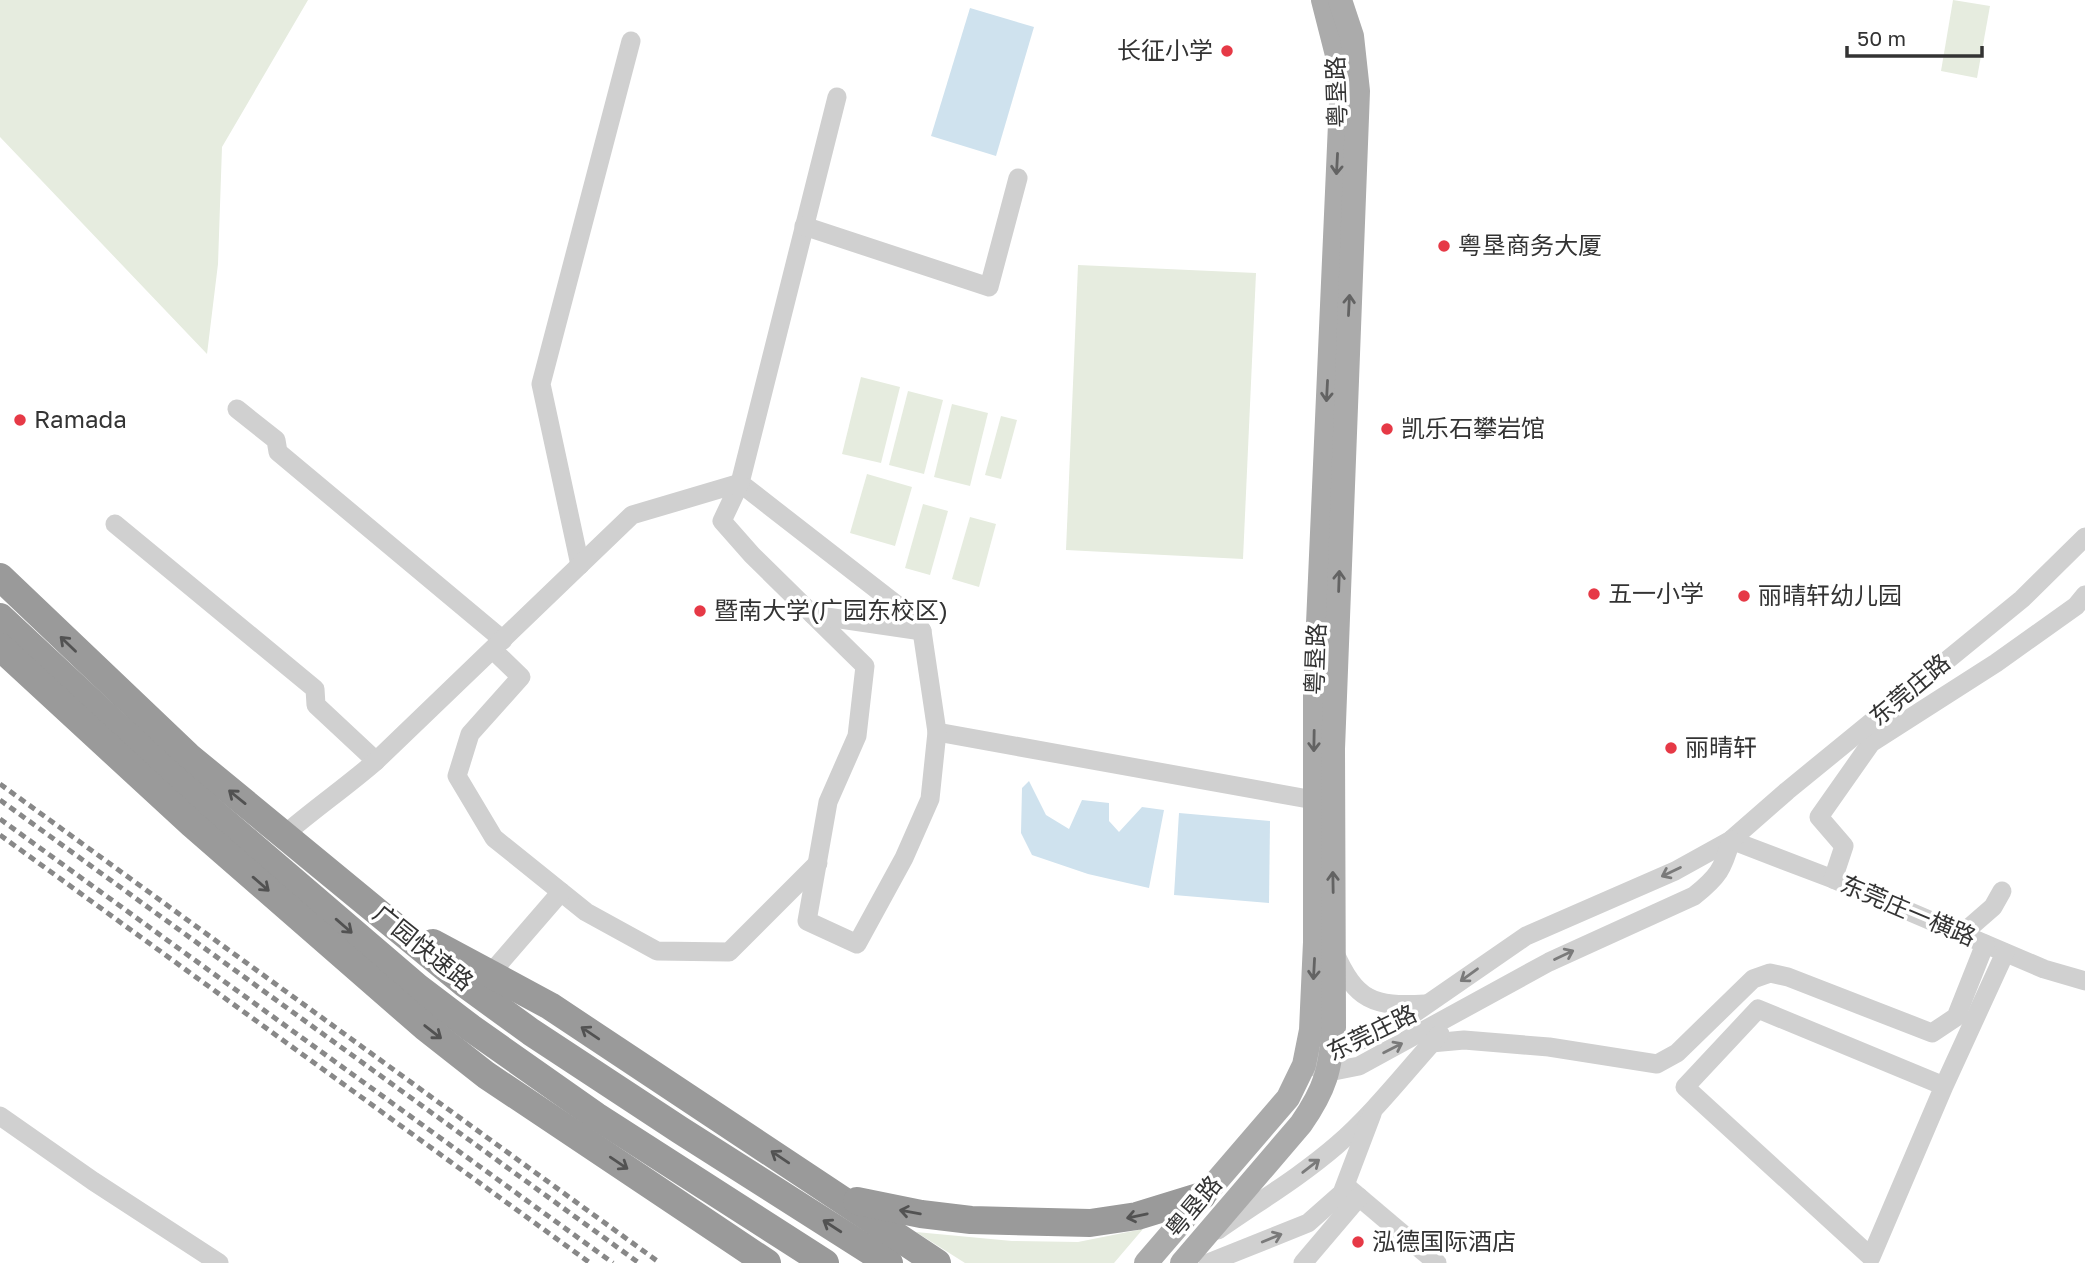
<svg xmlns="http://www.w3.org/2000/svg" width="2085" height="1263" font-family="'Golos Text','Noto Sans SC',sans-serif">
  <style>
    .green { fill: #e6ecdf }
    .water { fill: #cfe2ee }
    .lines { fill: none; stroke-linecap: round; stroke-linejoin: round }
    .minor { stroke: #d0d0d0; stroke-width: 19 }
    .major { stroke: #ababab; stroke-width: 24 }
    .highway { stroke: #9a9a9a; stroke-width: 28 }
    .rail { stroke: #888; stroke-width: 5; stroke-dasharray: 7 5; stroke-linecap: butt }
    .oneway { stroke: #636363 }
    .oneway2 { stroke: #525252 }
    .oneway3 { stroke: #7a7a7a }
    .poi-dot { fill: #e63946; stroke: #fff; stroke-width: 2.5 }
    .labels { text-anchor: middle; stroke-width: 7; stroke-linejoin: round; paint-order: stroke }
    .poi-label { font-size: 24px; fill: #333; stroke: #fff; text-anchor: start }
    .street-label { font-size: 24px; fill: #333; stroke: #fff }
  </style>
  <rect width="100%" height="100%" fill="#fff"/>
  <g class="green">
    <polygon points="0,0 308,0 222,147 218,264 207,354 0,137"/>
    <polygon points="1953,0 1990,6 1977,78 1941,71"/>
    <polygon points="1078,265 1256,273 1243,559 1066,550"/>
    <polygon points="861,377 900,387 881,463 842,454"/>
    <polygon points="908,391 943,400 924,474 889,465"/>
    <polygon points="952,404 988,413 970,486 934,477"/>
    <polygon points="1001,416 1017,420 1001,479 985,475"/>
    <polygon points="867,474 912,487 895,546 850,533"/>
    <polygon points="923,504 948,511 930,575 905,568"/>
    <polygon points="970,517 996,524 979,587 952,579"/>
    <polygon points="1143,1229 1114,1263 965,1263 916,1232 1012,1241 1078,1242"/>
  </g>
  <g class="water">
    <polygon points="970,8 1034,27 996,156 931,136"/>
    <polygon points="1029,781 1046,815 1069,829 1082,800 1109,803 1109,821 1119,832 1142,807 1164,810 1149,888 1088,874 1032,855 1021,833 1022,788"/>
    <polygon points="1179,813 1270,821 1269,903 1174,895"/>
  </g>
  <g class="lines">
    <g class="minor">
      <polyline points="837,97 740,483 915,619 922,631 937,732 1314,800"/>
      <polyline points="804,226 989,287 1018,178"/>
      <polyline points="237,409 276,440 278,452 503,640"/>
      <polyline points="740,483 722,521 752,555 865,666 857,736 828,802 807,921 857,944 904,858 930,799 937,732"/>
      <polyline points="115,524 315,689 316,705 376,761"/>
      <polyline points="580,565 541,384 631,41"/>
      <polyline points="813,615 922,631"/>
      <polyline points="493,650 521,677 470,734 457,776 494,838 586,912 657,951 729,952 818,863"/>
      <path d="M 284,835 C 314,809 346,787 376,761 L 632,515 L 740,483"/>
      <polyline points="1731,840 1833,879 2044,969 2085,981"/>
      <polyline points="1833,879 1844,846 1819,817 1871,743 1996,663 2076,606 2085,595"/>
      <polyline points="1962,934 1993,907 2002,891"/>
      <path d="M 1334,951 C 1356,1001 1373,1007 1425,1004"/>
      <polyline points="491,973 561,892"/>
      <polyline points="1431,1043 1464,1040 1549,1047 1657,1064 1677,1053 1753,979 1770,973 1788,977 1932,1033 1956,1017 1985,944"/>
      <polyline points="1320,1058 1366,1038 1416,1012 1526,936 1675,871 1731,840 1787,791 2022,599 2085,537"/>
      <path d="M 1317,1068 L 1329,1072 L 1359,1066 L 1549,962 L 1694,896 C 1718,877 1723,869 1731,840"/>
      <polyline points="1944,1086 1871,1257 1685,1087 1758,1009 1944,1086 2005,953"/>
      <polyline points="0,1116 93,1181 219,1263"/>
      <polyline points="1346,1186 1437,1263"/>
      <path d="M 1218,1230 C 1258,1202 1300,1177 1337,1145 C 1375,1112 1406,1071 1440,1034"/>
      <polyline points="1208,1263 1308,1223 1342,1193 1372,1114"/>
      <polyline points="1303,1263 1359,1197"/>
    </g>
    <g class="major">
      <polyline points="1146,1263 1288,1098 1304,1065 1311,1030 1315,942 1315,692 1341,101 1337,55 1323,0"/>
      <path d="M 1182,1263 L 1301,1124 C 1326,1088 1330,1070 1334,1027 L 1333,749 L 1358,91 L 1352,36 L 1340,0"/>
    </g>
    <g class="highway">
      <polyline points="0,577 188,756 465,984 531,1032 680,1130 889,1263"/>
      <polyline points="0,617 164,770 417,987 471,1028 596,1116 825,1263"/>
      <polyline points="0,647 192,824 425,1027 486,1075 767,1263"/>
      <polyline points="433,943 550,1006 937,1263"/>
      <polyline points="857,1201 921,1214 971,1220 1090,1223 1137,1216 1202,1196"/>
    </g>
    <g class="rail">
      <polyline points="0,784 660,1263"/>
      <polyline points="0,800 639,1263"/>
      <polyline points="0,819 613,1263"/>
      <polyline points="0,835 590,1263"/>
    </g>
  </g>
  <defs><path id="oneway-shaft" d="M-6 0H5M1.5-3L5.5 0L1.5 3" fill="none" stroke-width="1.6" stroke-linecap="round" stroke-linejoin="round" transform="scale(1.75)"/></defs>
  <g class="oneway">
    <use href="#oneway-shaft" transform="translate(1337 164) rotate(93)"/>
    <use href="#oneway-shaft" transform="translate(1349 305) rotate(-87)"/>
    <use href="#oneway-shaft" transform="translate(1327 391) rotate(93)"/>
    <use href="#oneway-shaft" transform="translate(1339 581) rotate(-88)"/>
    <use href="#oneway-shaft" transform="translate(1314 741) rotate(91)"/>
    <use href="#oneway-shaft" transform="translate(1333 882) rotate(-91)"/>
    <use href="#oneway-shaft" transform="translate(1314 969) rotate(93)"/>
  </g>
  <g class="oneway2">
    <use href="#oneway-shaft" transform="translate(68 644) rotate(-136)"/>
    <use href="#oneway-shaft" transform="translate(237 797) rotate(-141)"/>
    <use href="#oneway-shaft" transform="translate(261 884) rotate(41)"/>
    <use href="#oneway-shaft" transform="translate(344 926) rotate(41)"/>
    <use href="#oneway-shaft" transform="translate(433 1032) rotate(38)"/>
    <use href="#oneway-shaft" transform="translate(590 1033) rotate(-146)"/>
    <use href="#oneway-shaft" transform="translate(780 1157) rotate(-146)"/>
    <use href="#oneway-shaft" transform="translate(619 1163) rotate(34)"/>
    <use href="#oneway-shaft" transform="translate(910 1212) rotate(-170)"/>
    <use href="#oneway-shaft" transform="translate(1137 1216) rotate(168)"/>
    <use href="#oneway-shaft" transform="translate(832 1226) rotate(-147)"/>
  </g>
  <g class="oneway3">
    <use href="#oneway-shaft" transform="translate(1671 872) rotate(154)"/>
    <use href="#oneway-shaft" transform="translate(1564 955) rotate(-25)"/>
    <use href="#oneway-shaft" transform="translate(1469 975) rotate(144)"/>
    <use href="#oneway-shaft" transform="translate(1393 1048) rotate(-27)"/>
    <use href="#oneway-shaft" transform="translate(1311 1166) rotate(-38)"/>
    <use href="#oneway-shaft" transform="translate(1272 1238) rotate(-22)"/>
  </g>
  <g class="poi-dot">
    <circle cx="1227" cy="51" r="7"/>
    <circle cx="1444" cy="246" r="7"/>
    <circle cx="20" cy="420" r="7"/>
    <circle cx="1387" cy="429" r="7"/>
    <circle cx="1594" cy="594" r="7"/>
    <circle cx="1744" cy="596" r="7"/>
    <circle cx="700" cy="611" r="7"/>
    <circle cx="1671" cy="748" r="7"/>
    <circle cx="1358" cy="1242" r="7"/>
  </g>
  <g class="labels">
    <g class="poi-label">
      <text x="1213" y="59" text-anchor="end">长征小学</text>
      <text x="1458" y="254">粤垦商务大厦</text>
      <text x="34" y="428">Ramada</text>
      <text x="1401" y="437">凯乐石攀岩馆</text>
      <text x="1608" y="602">五一小学</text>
      <text x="1758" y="604">丽晴轩幼儿园</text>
      <text x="714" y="619">暨南大学(广园东校区)</text>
      <text x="1685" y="756">丽晴轩</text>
      <text x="1372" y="1250">泓德国际酒店</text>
    </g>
    <g class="street-label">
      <text transform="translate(1337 92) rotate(-92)" y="8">粤垦路</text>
      <text transform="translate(1316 659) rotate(-88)" y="8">粤垦路</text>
      <text transform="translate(1910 690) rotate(-40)" y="8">东莞庄路</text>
      <text transform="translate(1908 911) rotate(23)" y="8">东莞庄一横路</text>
      <text transform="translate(423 948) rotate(39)" y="8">广园快速路</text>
      <text transform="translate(1372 1033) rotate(-26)" y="8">东莞庄路</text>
      <text transform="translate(1194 1207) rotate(-50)" y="8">粤垦路</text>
    </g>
  </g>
  <path d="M1847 46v10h135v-10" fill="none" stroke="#333333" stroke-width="3.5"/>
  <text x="1857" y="46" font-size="21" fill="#333333" stroke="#ffffff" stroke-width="5" paint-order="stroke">50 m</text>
</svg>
